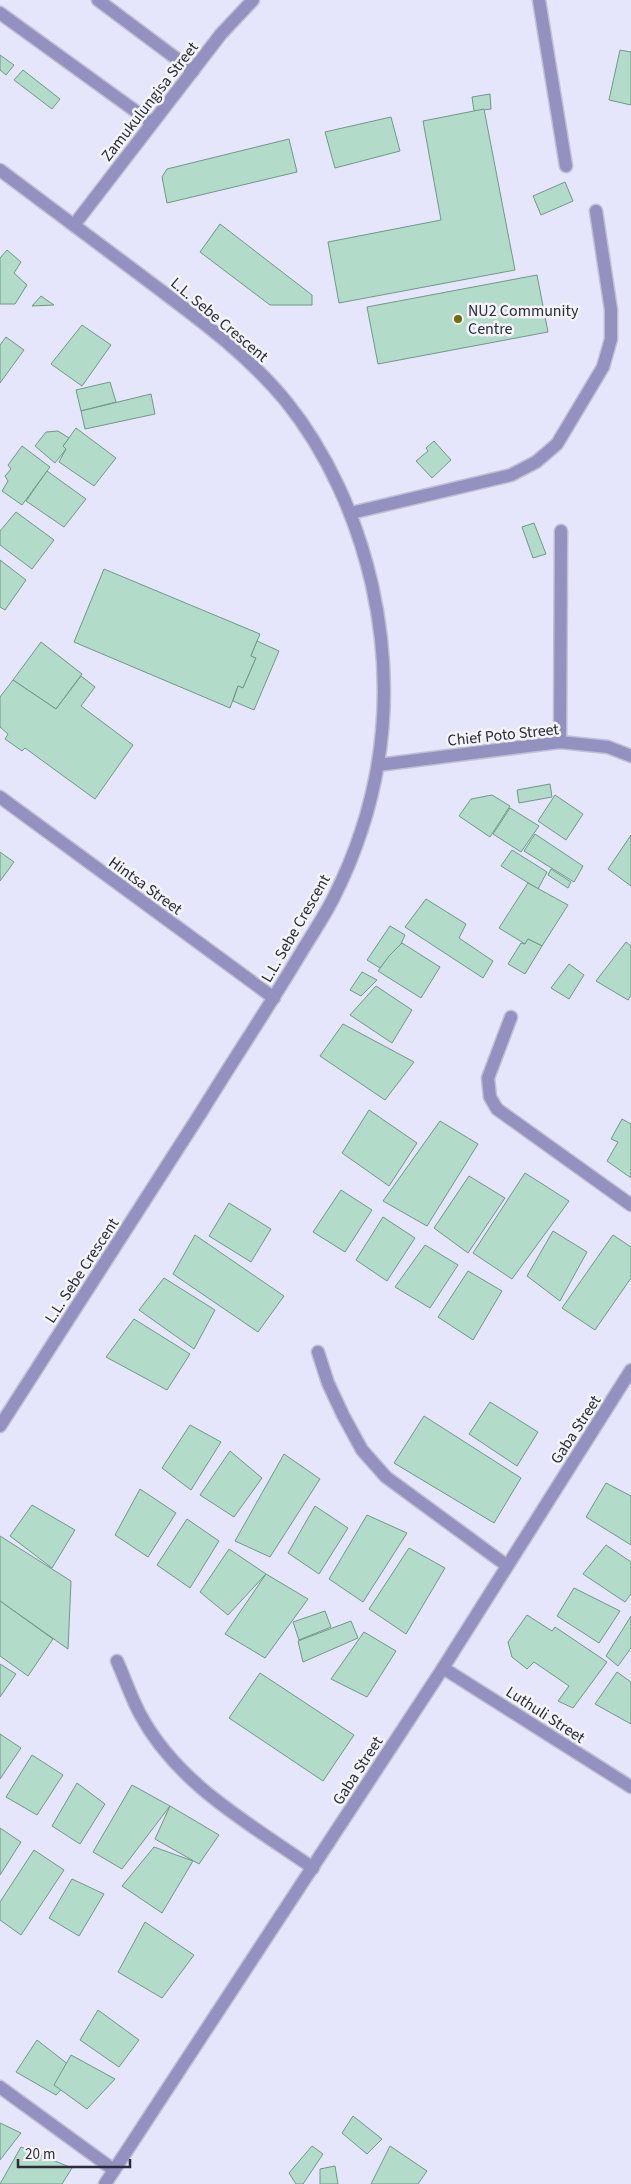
<svg xmlns="http://www.w3.org/2000/svg" width="631" height="2184" font-family="'Source Sans 3',sans-serif">
  <style>
    .building { fill: #b2dbc9; stroke: #719887 }
    .lines { fill: none; stroke-linecap: round; stroke-linejoin: round }
    .service-casing { stroke: #c0c0d4; stroke-width: 15 }
    .minor-casing { stroke: #c0c0d4; stroke-width: 15 }
    .service { stroke: #9291c0; stroke-width: 12 }
    .minor { stroke: #9291c0; stroke-width: 12 }
    .poi-dot { fill: #716c09; stroke: #f4f4fb; stroke-width: 2 }
    .labels { text-anchor: middle; stroke-width: 5; stroke-linejoin: round; paint-order: stroke }
    .street-label { font-size: 16px; fill: #2c2b39; stroke: #f4f4fb }
    .poi-label { font-size: 16px; fill: #2c2b39; stroke: #f4f4fb; text-anchor: start }
  </style>
  <rect width="100%" height="100%" fill="#e5e5fb"/>
  <g class="building">
    <polygon points="620,50 631,52 631,105 609,100"/>
    <polygon points="0,55 14,65 6,75 0,70"/>
    <polygon points="23,70 60,99 52,109 14,80"/>
    <polygon points="490,94 491,109 474,111 472,97"/>
    <polygon points="484,109 515,270 339,303 328,242 441,220 423,121"/>
    <polygon points="391,117 400,151 335,168 325,132"/>
    <polygon points="289,139 297,172 167,203 162,177 167,169"/>
    <polygon points="565,182 573,201 541,215 533,196"/>
    <polygon points="220,224 312,295 312,305 270,305 200,252"/>
    <polygon points="7,250 21,262 14,273 27,285 15,304 0,304 0,258"/>
    <polygon points="537,275 548,332 378,364 367,307"/>
    <polygon points="41,296 54,305 32,306"/>
    <polygon points="82,325 111,345 82,386 51,364"/>
    <polygon points="6,337 24,350 0,383 0,345"/>
    <polygon points="110,382 116,402 81,411 76,390"/>
    <polygon points="151,394 155,414 85,429 81,411"/>
    <polygon points="76,428 116,458 94,486 59,462 66,449 63,446"/>
    <polygon points="58,431 69,438 63,446 66,449 55,463 35,446 46,432"/>
    <polygon points="434,441 451,460 432,478 416,461 428,451 426,448"/>
    <polygon points="22,446 50,467 22,505 2,491 8,481 5,476 11,469 8,465"/>
    <polygon points="47,471 86,499 64,527 26,501"/>
    <polygon points="16,512 54,540 32,569 0,545 0,531"/>
    <polygon points="534,523 546,554 533,558 522,527"/>
    <polygon points="0,560 26,580 5,610 0,607"/>
    <polygon points="104,569 260,634 251,656 256,658 243,688 238,686 230,708 74,642"/>
    <polygon points="257,641 279,651 254,710 233,701 238,686 243,688 256,658 251,656"/>
    <polygon points="41,642 82,674 56,709 13,680"/>
    <polygon points="81,676 95,687 81,706 133,745 95,799 25,748 22,751 5,739 8,734 0,727 0,697 13,680 56,709"/>
    <polygon points="550,784 552,797 519,803 517,790"/>
    <polygon points="492,795 510,806 490,837 459,816 471,799"/>
    <polygon points="555,795 583,814 566,840 538,821"/>
    <polygon points="510,808 539,826 521,852 493,834"/>
    <polygon points="535,834 583,866 574,882 524,851"/>
    <polygon points="631,835 631,886 608,869"/>
    <polygon points="512,850 547,872 538,889 501,866"/>
    <polygon points="0,852 14,862 0,881"/>
    <polygon points="551,869 571,882 568,888 548,875"/>
    <polygon points="528,883 568,905 542,946 528,939 525,944 499,928"/>
    <polygon points="426,899 466,924 459,938 493,961 483,978 405,927"/>
    <polygon points="390,926 405,935 401,944 380,968 367,960"/>
    <polygon points="528,939 542,946 525,974 508,964 521,943 525,944"/>
    <polygon points="626,942 631,946 631,995 628,1000 596,981"/>
    <polygon points="402,943 440,967 421,998 378,971 389,956"/>
    <polygon points="569,964 584,975 569,999 551,988"/>
    <polygon points="362,972 377,980 361,996 350,990"/>
    <polygon points="376,986 412,1010 392,1043 350,1015"/>
    <polygon points="343,1024 414,1062 385,1100 320,1056"/>
    <polygon points="369,1110 417,1143 389,1186 342,1153"/>
    <polygon points="622,1119 631,1124 631,1178 607,1161 618,1142 611,1139"/>
    <polygon points="440,1121 478,1144 427,1226 383,1201"/>
    <polygon points="525,1173 569,1201 512,1279 473,1253"/>
    <polygon points="469,1176 505,1198 468,1253 434,1228"/>
    <polygon points="341,1190 372,1210 345,1252 313,1232"/>
    <polygon points="229,1203 271,1229 251,1262 209,1236"/>
    <polygon points="383,1217 415,1238 387,1281 356,1260"/>
    <polygon points="553,1231 587,1252 560,1301 527,1276"/>
    <polygon points="195,1235 284,1296 258,1332 173,1274"/>
    <polygon points="613,1235 631,1247 631,1278 595,1330 562,1308"/>
    <polygon points="425,1245 458,1265 430,1308 395,1287"/>
    <polygon points="468,1271 502,1291 473,1340 438,1317"/>
    <polygon points="164,1278 215,1310 194,1349 139,1310"/>
    <polygon points="134,1319 190,1354 167,1390 106,1357"/>
    <polygon points="490,1402 538,1432 517,1466 469,1434"/>
    <polygon points="424,1416 521,1478 494,1523 394,1463"/>
    <polygon points="190,1425 221,1442 191,1490 162,1468"/>
    <polygon points="230,1451 262,1478 234,1517 200,1495"/>
    <polygon points="284,1454 320,1479 270,1557 235,1541"/>
    <polygon points="606,1483 631,1496 631,1545 586,1517"/>
    <polygon points="140,1489 176,1513 148,1557 115,1535"/>
    <polygon points="32,1505 75,1530 52,1568 10,1536"/>
    <polygon points="315,1506 348,1528 319,1574 288,1553"/>
    <polygon points="367,1515 407,1533 363,1602 329,1579"/>
    <polygon points="187,1519 219,1541 190,1588 157,1565"/>
    <polygon points="0,1536 71,1581 68,1649 0,1601"/>
    <polygon points="606,1545 631,1562 631,1594 625,1602 583,1574"/>
    <polygon points="409,1548 445,1568 406,1634 369,1609"/>
    <polygon points="229,1549 266,1574 228,1615 200,1592"/>
    <polygon points="266,1574 308,1599 265,1658 225,1634"/>
    <polygon points="574,1588 620,1611 599,1643 557,1616"/>
    <polygon points="0,1601 53,1639 28,1676 0,1656"/>
    <polygon points="325,1611 331,1627 299,1640 293,1622"/>
    <polygon points="527,1615 552,1631 555,1627 607,1662 573,1708 558,1701 569,1686 534,1662 527,1669 512,1657 508,1642"/>
    <polygon points="631,1616 631,1648 618,1666 606,1656"/>
    <polygon points="351,1621 358,1638 303,1662 298,1641"/>
    <polygon points="364,1632 396,1651 367,1697 331,1679"/>
    <polygon points="0,1664 16,1674 0,1697"/>
    <polygon points="617,1672 631,1682 631,1724 595,1704"/>
    <polygon points="260,1673 354,1735 323,1781 229,1718"/>
    <polygon points="0,1734 21,1748 0,1779"/>
    <polygon points="32,1755 63,1775 37,1815 6,1797"/>
    <polygon points="77,1783 105,1804 80,1844 52,1826"/>
    <polygon points="132,1785 170,1806 122,1869 93,1852"/>
    <polygon points="170,1806 219,1835 199,1864 155,1839"/>
    <polygon points="0,1828 21,1842 0,1875"/>
    <polygon points="154,1847 193,1861 162,1913 122,1886"/>
    <polygon points="34,1850 64,1870 21,1935 0,1920 0,1902"/>
    <polygon points="72,1879 104,1894 79,1936 49,1918"/>
    <polygon points="145,1922 194,1955 162,1998 118,1972"/>
    <polygon points="98,2010 139,2040 119,2067 80,2040"/>
    <polygon points="37,2040 78,2072 56,2095 16,2072"/>
    <polygon points="71,2055 115,2079 87,2109 54,2085"/>
    <polygon points="353,2116 382,2139 367,2154 342,2133"/>
    <polygon points="0,2123 21,2133 0,2160"/>
    <polygon points="312,2146 323,2154 303,2184 296,2184 289,2173"/>
    <polygon points="390,2146 427,2171 418,2184 371,2184"/>
    <polygon points="21,2147 72,2168 62,2184 0,2184"/>
    <polygon points="335,2166 338,2184 320,2184 320,2169"/>
  </g>
  <g class="lines">
    <g class="service-casing">
      <g id="service">
        <polyline points="98,0 193,71"/>
        <polyline points="539,0 566,166"/>
        <polyline points="0,13 152,123"/>
        <polyline points="351,513 511,475 536,462 557,444 603,367 611,339 611,310 596,211"/>
        <polyline points="560,742 561,531"/>
        <polyline points="511,1017 488,1078 490,1097 497,1109 631,1205"/>
        <polyline points="318,1352 328,1383 343,1415 362,1450 386,1477 506,1565"/>
        <path d="M 117,1661 C 125,1679 131,1697 140,1714 C 177,1784 250,1824 313,1868"/>
        <polyline points="0,2087 114,2170"/>
      </g>
    </g>
    <g class="minor-casing">
      <g id="minor">
        <path d="M 0,170 C 49,207 98,243 147,280 C 196,317 245,352 285,400 C 328,453 357,519 372,585 C 396,693 384,797 334,897 C 324,917 311,936 299,956 C 268,1008 234,1059 202,1111 C 134,1216 67,1321 0,1426"/>
        <polyline points="74,225 221,34 253,0"/>
        <polyline points="378,765 560,742 608,747 631,756"/>
        <polyline points="0,797 274,998"/>
        <polyline points="443,1668 631,1787"/>
        <polyline points="105,2184 443,1668 631,1370"/>
      </g>
    </g>
    <use href="#service" class="service"/>
    <use href="#minor" class="minor"/>
  </g>
  <circle class="poi-dot" cx="458" cy="319" r="5"/>
  <g class="labels">
    <g class="street-label">
      <text transform="translate(149 101) rotate(-52)" y="6">Zamukulungisa Street</text>
      <text transform="translate(220 319) rotate(40)" y="6">L.L. Sebe Crescent</text>
      <text transform="translate(503 734) rotate(-6)" y="6">Chief Poto Street</text>
      <text transform="translate(146 885) rotate(36)" y="6">Hintsa Street</text>
      <text transform="translate(295 928) rotate(-60)" y="6">L.L. Sebe Crescent</text>
      <text transform="translate(81 1270) rotate(-57)" y="6">L.L. Sebe Crescent</text>
      <text transform="translate(575 1429) rotate(-57)" y="6">Gaba Street</text>
      <text transform="translate(546 1714) rotate(33)" y="6">Luthuli Street</text>
      <text transform="translate(357 1770) rotate(-57)" y="6">Gaba Street</text>
    </g>
    <g class="poi-label">
      <text x="468" y="316">NU2 Community<tspan x="468" dy="18">Centre</tspan></text>
    </g>
  </g>
  <path d="M18 2159v8h112v-8" fill="none" stroke="#2c2b39" stroke-width="2.5"/>
  <text x="25" y="2159" font-size="15" fill="#2c2b39" stroke="#f4f4fb" stroke-width="4" paint-order="stroke">20 m</text>
</svg>
